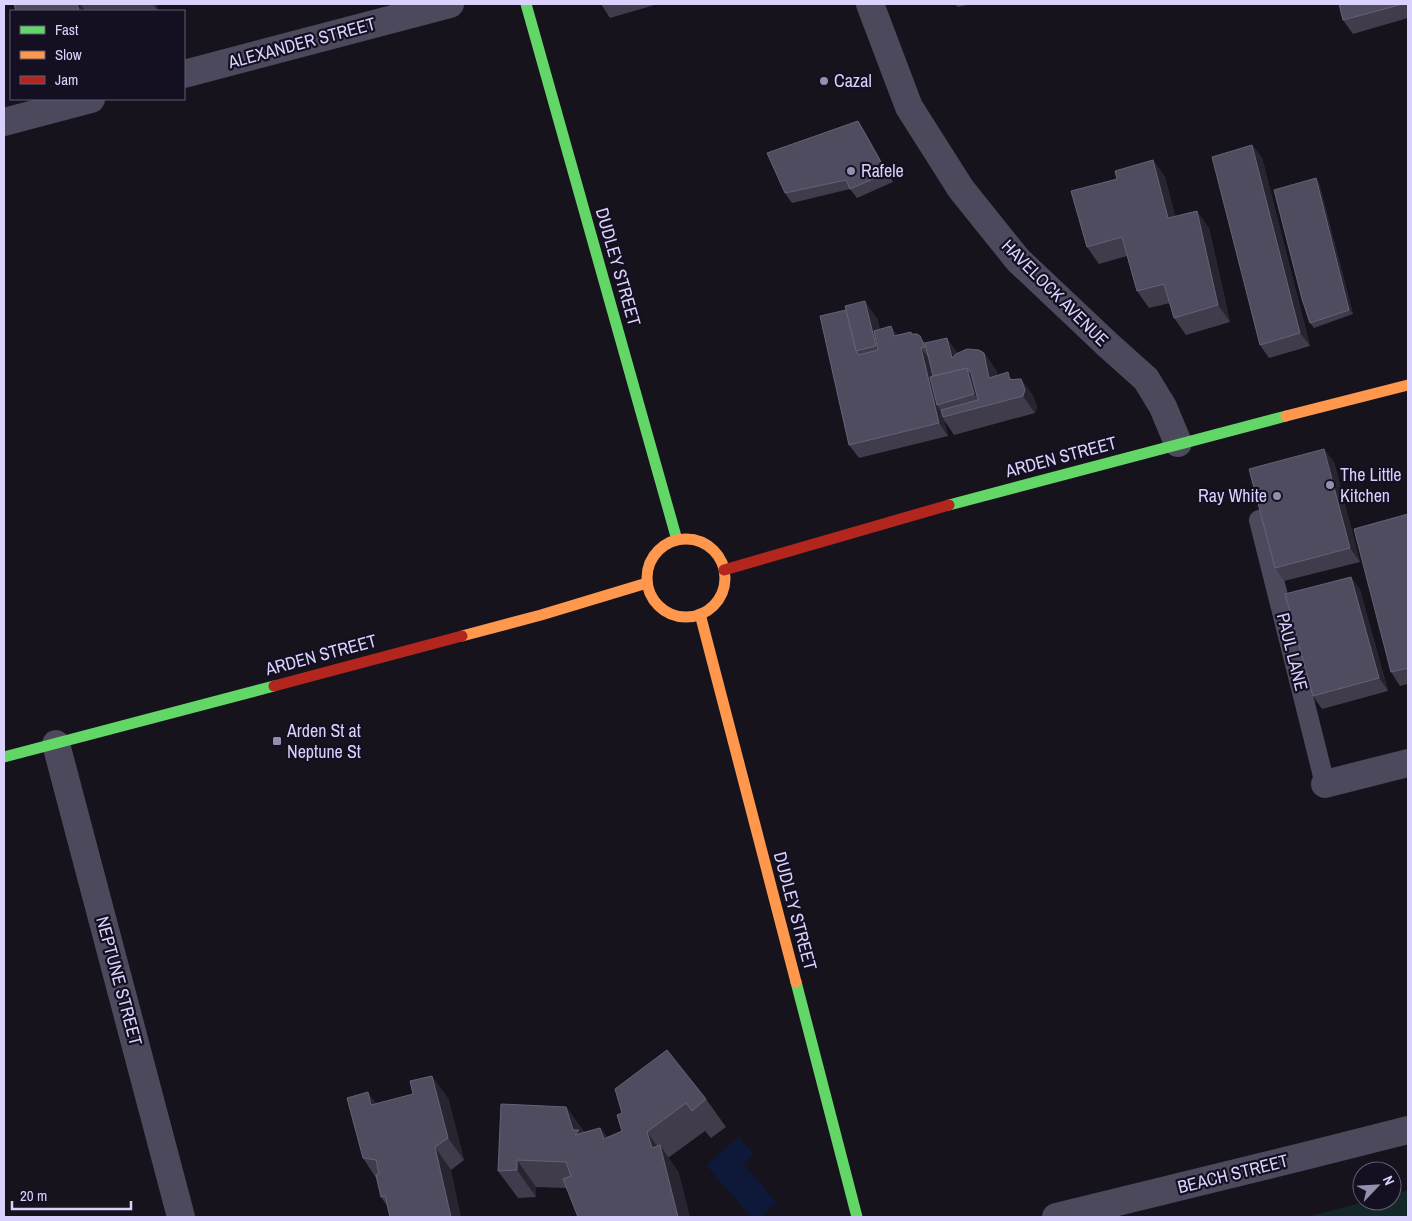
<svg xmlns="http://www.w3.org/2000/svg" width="1412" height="1221" font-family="'Archivo Narrow',sans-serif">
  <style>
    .green { fill: #132729 }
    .water { fill: #0e193a }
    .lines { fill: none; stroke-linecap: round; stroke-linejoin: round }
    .lane { stroke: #4c495d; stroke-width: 20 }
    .street { stroke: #4c495d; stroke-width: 28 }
    .fast { stroke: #63d668; stroke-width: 11 }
    .slow { stroke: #ff974d; stroke-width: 11 }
    .jam { stroke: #b3261e; stroke-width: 11 }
    .wall { fill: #403c4c }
    .shaded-wall { fill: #282531 }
    .building { fill: #504c5f; stroke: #666178 }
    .poi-dot { fill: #958fae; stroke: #140f21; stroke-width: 2 }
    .labels { text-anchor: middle; stroke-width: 4.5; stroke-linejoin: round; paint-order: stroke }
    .street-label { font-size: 18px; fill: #dad2fc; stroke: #140f21 }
    .poi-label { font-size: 18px; fill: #dad2fc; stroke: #140f21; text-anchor: start }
  </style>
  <rect width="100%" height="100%" fill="#16131d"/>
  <polygon class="green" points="1408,1190 1408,1217 1307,1217 1368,1201 1392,1201 1392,1195"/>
  <polygon class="water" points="739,1137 754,1154 743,1164 777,1203 760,1217 751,1217 706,1165"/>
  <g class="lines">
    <polyline class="lane" points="1259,520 1325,784"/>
    <g class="street">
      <polyline points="870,4 909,107 961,189 1018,260 1108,345 1146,379 1163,407 1178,443"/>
      <polyline points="184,74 450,4"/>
      <polyline points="4,122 91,99"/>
      <polyline points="56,744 181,1217"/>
      <polyline points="1325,784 1408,763"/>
      <polyline points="1056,1217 1313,1154 1408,1130"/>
    </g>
    <g class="fast">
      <polyline points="526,4 677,540"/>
      <polyline points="949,505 1286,416"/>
      <polyline points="4,757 274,686"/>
      <polyline points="796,982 857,1217"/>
    </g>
    <g class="slow">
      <polyline points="1286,416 1408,385"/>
      <circle cx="686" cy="578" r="39"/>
      <polyline points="700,614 796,982"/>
      <polyline points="462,636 541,615 647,583"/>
    </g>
    <g class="jam">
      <polyline points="724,570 949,505"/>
      <polyline points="274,686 462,636"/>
    </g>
  </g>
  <g class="wall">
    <polygon points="14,4 156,4 158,11 85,11 82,6 83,11 16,11"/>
    <polygon points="601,4 658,4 610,18"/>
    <polygon points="955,4 972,4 958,7"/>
    <polygon points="1339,4 1408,4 1408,18 1353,34 1343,20"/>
    <polygon points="864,130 893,182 857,198 850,189 792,203 785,193"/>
    <polygon points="1252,145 1262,158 1310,346 1269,358 1260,345"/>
    <polygon points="1153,160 1165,177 1175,216 1209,228 1230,322 1186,335 1174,318 1170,303 1149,308 1137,291 1127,256 1099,264 1087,247 1117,179"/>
    <polygon points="1316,178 1319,183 1353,314 1314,328 1310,323"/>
    <polygon points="820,316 877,318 880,330 897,335 911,332 912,334 926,343 958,353 984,353 996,370 997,375 1013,379 1021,379 1033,396 1037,407 1035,413 954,435 944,420 948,436 859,458 849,445"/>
    <polygon points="1334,462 1360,562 1284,581 1275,568"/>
    <polygon points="1408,514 1408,684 1400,686 1391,672"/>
    <polygon points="1351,577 1360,590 1388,691 1322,709 1313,696"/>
    <polygon points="448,1098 464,1160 451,1170 388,1207 381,1197 376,1178 363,1158 376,1104"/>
    <polygon points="706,1099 726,1127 711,1138 705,1131 668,1158 679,1173 567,1188 536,1187 536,1197 518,1198 498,1171 566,1107 584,1132 600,1128 607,1137 622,1131 617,1115"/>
  </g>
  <g class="shaded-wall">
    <polygon points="77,4 81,4 83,11 79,11"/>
    <polygon points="153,4 156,4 158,11"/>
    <polygon points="858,121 864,130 893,182 887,173"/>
    <polygon points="1252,145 1262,158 1310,346 1300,333"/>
    <polygon points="1153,160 1165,177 1180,235 1168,218"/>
    <polygon points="1316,178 1319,183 1353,314 1349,310"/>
    <polygon points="1197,211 1209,228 1230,322 1218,305"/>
    <polygon points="865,301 877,318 888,363 876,346"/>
    <polygon points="891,326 901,340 894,336"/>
    <polygon points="947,338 959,355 952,358"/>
    <polygon points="921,348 931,361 937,405 942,412 943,417 944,420 948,436 939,423"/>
    <polygon points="984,353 996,370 1001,395 989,378"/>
    <polygon points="967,368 983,390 983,407 974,394"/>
    <polygon points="1021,379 1033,396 1037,407 1035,413 1023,396"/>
    <polygon points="1324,449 1334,462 1360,562 1350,548"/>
    <polygon points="1351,577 1360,590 1388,691 1379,678"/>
    <polygon points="432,1076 448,1098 464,1160 448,1138"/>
    <polygon points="368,1092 384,1115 371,1105"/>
    <polygon points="566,1107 585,1134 588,1142 576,1134 573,1130"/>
    <polygon points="600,1128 619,1155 604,1139"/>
    <polygon points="647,1132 662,1153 660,1145 679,1173 690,1217 678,1217"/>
    <polygon points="435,1147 451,1170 461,1217 451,1217"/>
    <polygon points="517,1160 536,1187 536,1197 517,1170"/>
  </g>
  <g class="building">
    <polygon points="14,4 77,4 79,11 16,11"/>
    <polygon points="1339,4 1403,4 1343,20"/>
    <polygon points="858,121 887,173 850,189 846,180 785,193 767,153"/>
    <polygon points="1252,145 1300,333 1260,345 1212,157"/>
    <polygon points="1153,160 1168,218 1197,211 1218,305 1174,318 1164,284 1137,291 1122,237 1087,247 1071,191 1117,179 1115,171"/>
    <polygon points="1316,178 1349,310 1310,323 1302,299 1274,190"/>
    <polygon points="865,301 876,346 856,351 845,306"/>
    <polygon points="846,310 856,351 858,355 878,350 874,331 891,326 894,336 911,332 911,334 917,334 920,336 925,347 921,348 939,423 849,445 820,316"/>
    <polygon points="947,338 952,358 956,354 967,349 979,350 984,353 989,378 1008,372 1010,380 1017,379 1021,379 1025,390 1023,396 943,417 941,410 978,400 971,373 967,368 933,376 925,343"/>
    <polygon points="967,368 974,394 937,405 930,377"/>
    <polygon points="1324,449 1350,548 1275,568 1249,469"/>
    <polygon points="1408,514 1408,668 1391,672 1354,529"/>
    <polygon points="1351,577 1379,678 1313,696 1285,594"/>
    <polygon points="667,1050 706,1099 692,1111 686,1103 647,1132 652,1148 660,1145 678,1217 578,1217 563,1179 571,1176 566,1162 517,1160 517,1170 498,1171 501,1104 566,1107 573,1130 579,1130 575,1135 600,1128 604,1139 622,1131 617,1115 622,1113 615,1089"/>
    <polygon points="432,1076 448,1138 435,1147 451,1217 390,1217 385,1196 381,1197 376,1175 379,1174 376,1160 363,1158 347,1098 368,1092 371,1105 413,1094 410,1081"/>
  </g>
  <g class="poi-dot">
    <circle cx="824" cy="81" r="5"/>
    <circle cx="851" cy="171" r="5"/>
    <circle cx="1330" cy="485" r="5"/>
    <circle cx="1277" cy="496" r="5"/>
    <rect x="272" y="736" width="10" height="10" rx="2.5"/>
  </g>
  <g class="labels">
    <g class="street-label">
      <text transform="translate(302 43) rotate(-15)" y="6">ALEXANDER STREET</text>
      <text transform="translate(618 267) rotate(74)" y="6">DUDLEY STREET</text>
      <text transform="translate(1055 293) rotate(45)" y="6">HAVELOCK AVENUE</text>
      <text transform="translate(1061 457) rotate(-15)" y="6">ARDEN STREET</text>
      <text transform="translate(1292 652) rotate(76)" y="6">PAUL LANE</text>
      <text transform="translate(321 655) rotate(-15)" y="6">ARDEN STREET</text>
      <text transform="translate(795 911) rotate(75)" y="6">DUDLEY STREET</text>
      <text transform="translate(119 981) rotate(75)" y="6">NEPTUNE STREET</text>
      <text transform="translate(1233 1174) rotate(-14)" y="6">BEACH STREET</text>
    </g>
    <g class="poi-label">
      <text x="834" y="87">Cazal</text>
      <text x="861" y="177">Rafele</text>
      <text x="1340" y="481">The Little<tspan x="1340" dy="21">Kitchen</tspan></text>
      <text x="1267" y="502" text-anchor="end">Ray White</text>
      <text x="287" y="737">Arden St at<tspan x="287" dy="21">Neptune St</tspan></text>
    </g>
  </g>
  <rect width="1412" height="1221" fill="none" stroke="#dad2fc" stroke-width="10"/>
  <rect x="10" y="10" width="175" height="90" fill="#140f21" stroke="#635d79"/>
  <rect x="20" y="26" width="25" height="8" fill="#63d668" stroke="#635d79"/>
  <text x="55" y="35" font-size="15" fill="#dad2fc">Fast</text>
  <rect x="20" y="51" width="25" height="8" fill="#ff974d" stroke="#635d79"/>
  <text x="55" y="60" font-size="15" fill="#dad2fc">Slow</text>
  <rect x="20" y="76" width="25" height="8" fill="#b3261e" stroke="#635d79"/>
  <text x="55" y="85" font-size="15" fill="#dad2fc">Jam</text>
  <g transform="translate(1377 1186) rotate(65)"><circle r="24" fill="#140f21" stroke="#635d79"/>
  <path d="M0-4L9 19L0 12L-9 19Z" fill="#958fae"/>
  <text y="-8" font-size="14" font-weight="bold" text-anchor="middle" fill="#dad2fc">N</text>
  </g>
  <path d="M12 1201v8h119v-8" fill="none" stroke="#dad2fc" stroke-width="2.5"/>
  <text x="20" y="1201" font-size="15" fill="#dad2fc" stroke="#140f21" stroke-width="4" paint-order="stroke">20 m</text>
</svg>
